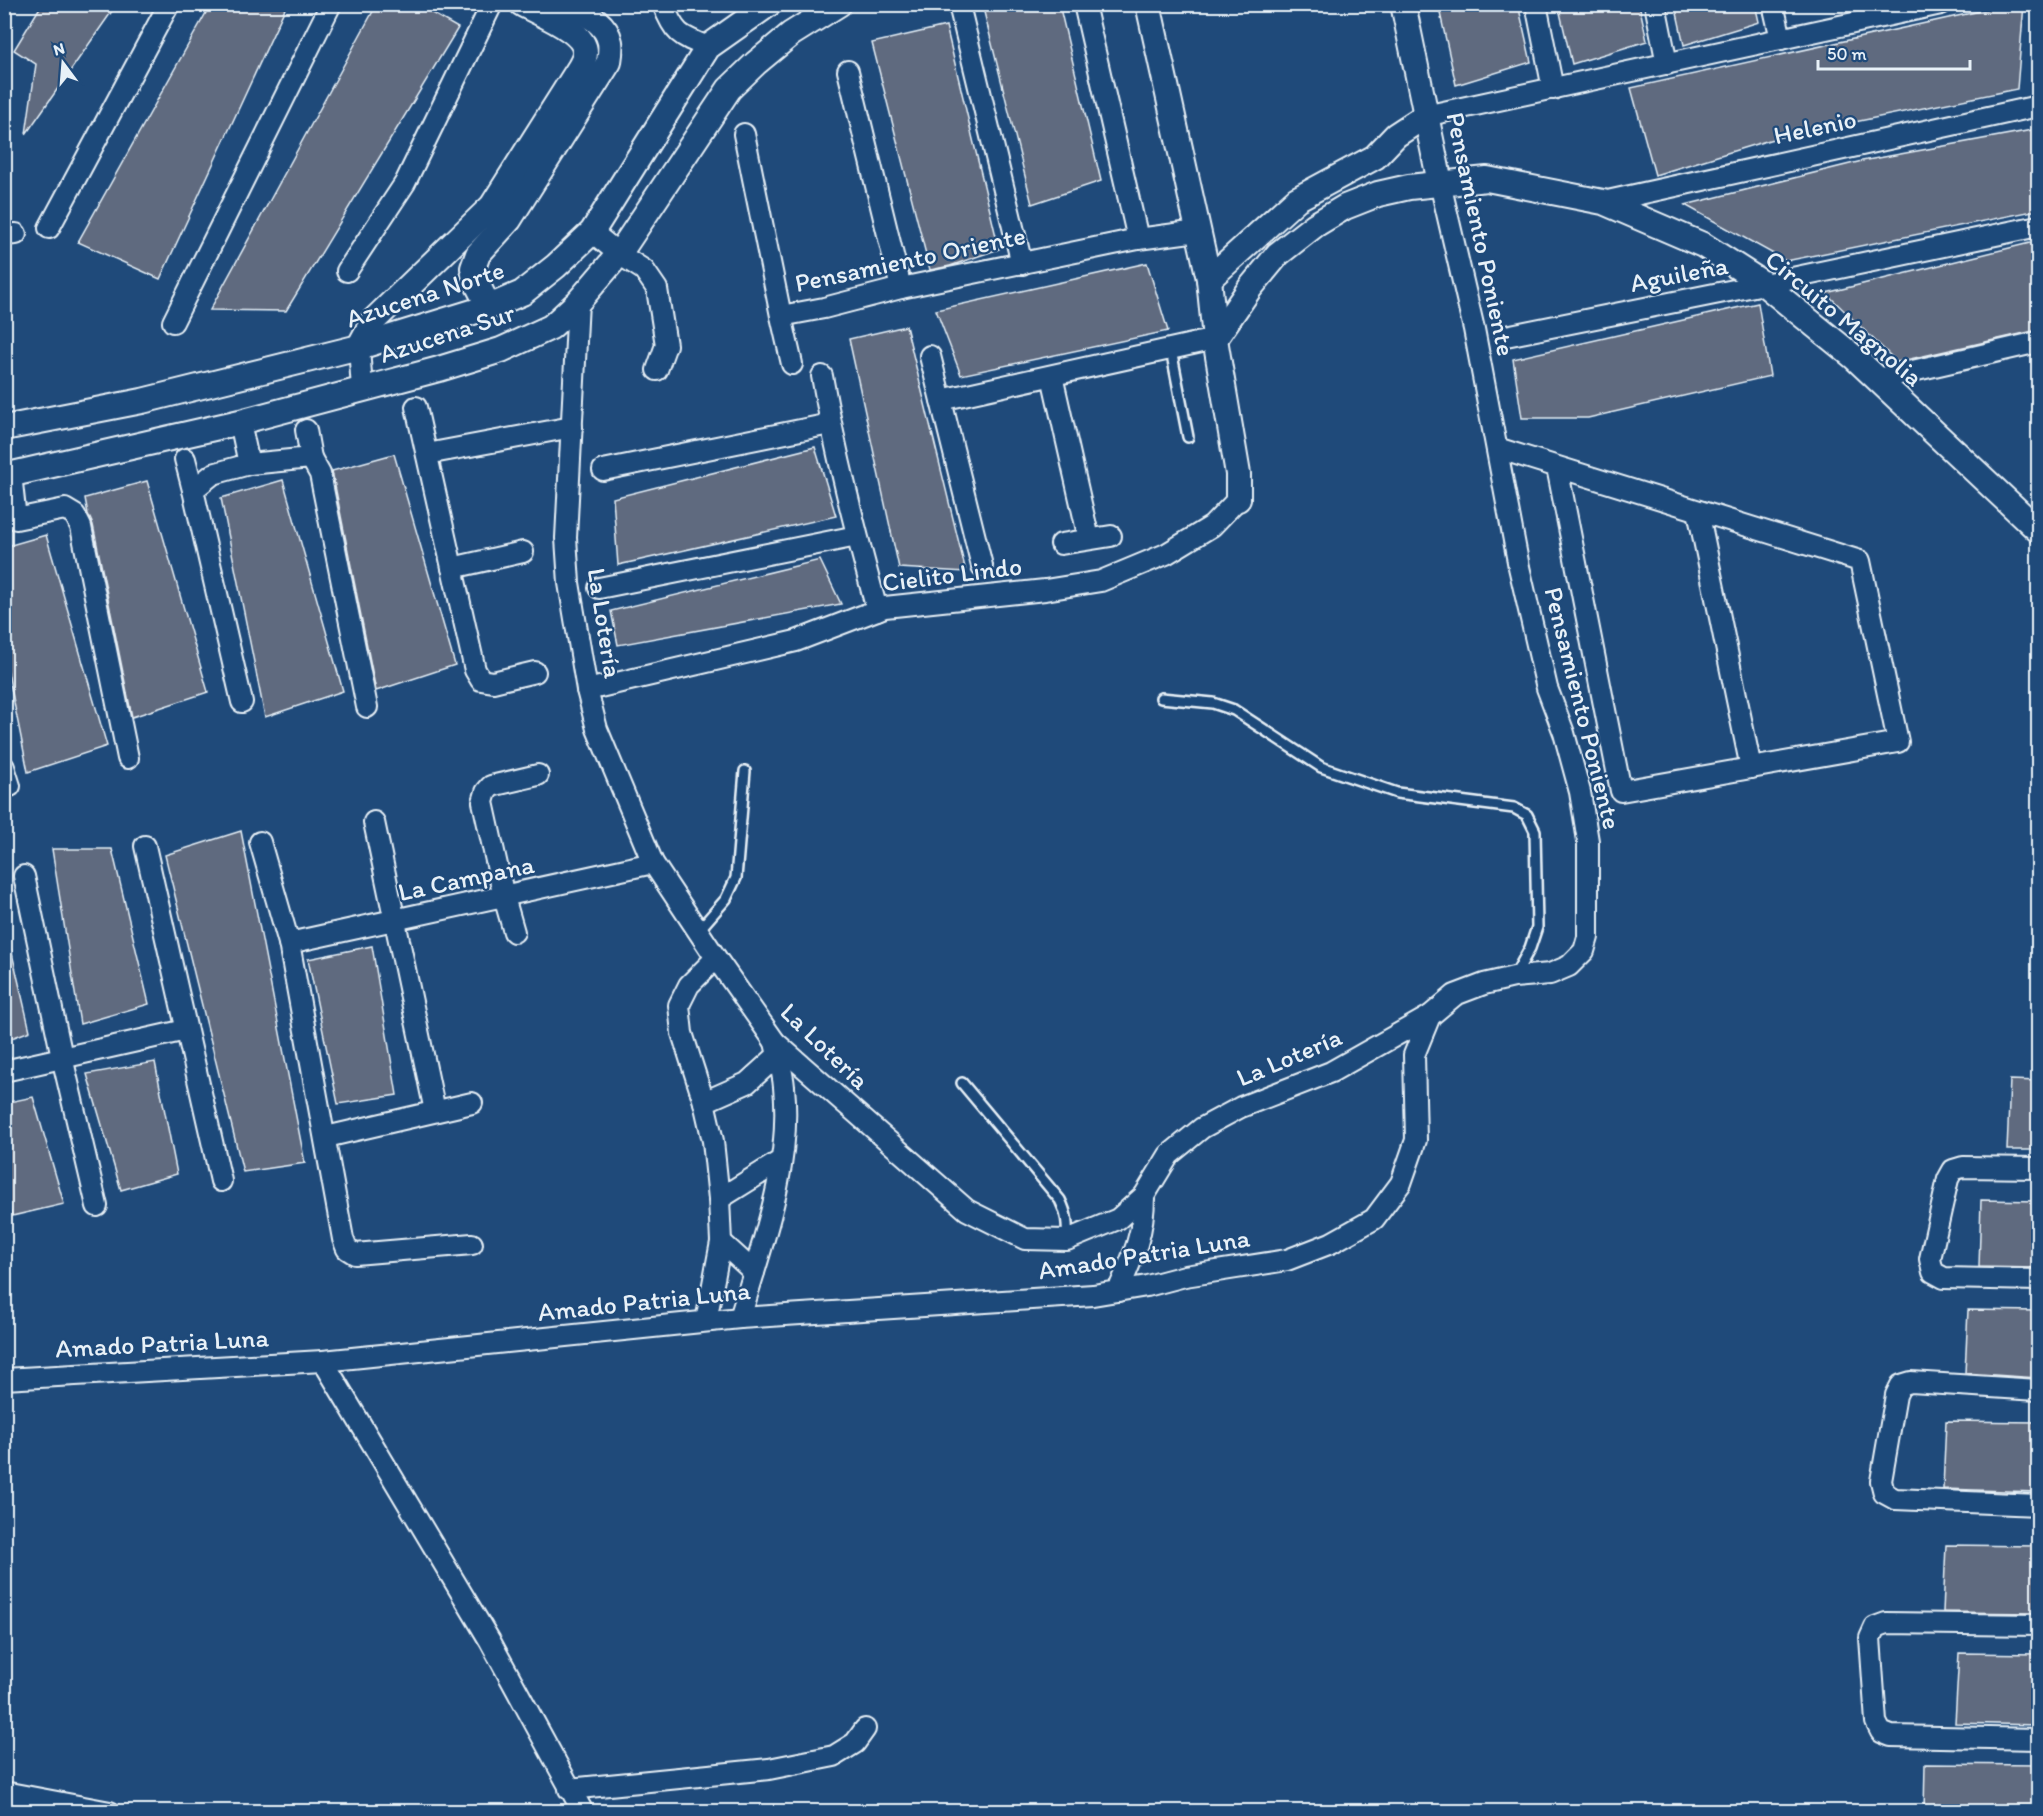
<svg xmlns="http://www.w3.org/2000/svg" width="2043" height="1816" font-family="Itim,sans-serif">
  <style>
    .building { fill: #5f6a7f; stroke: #e8f1f8; stroke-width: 1.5 }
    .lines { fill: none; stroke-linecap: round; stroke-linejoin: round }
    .service-casing { stroke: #e8f1f8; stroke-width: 14 }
    .minor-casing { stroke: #e8f1f8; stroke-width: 24 }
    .tertiary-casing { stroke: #e8f1f8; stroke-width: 28 }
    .service { stroke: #1f4a7a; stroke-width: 9 }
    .minor { stroke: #1f4a7a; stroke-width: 20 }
    .tertiary { stroke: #1f4a7a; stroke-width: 24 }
    .labels { text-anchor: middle; stroke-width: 4.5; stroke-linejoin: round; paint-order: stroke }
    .street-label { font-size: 26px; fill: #e8f1f8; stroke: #1f4a7a }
  </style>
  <rect width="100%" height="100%" fill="#1f4a7a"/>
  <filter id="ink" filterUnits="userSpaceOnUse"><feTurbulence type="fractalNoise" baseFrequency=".0167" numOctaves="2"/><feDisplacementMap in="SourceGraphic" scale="12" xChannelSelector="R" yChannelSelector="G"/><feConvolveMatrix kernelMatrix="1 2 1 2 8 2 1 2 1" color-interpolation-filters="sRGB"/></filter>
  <g filter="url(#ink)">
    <g class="building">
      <polygon points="42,4 117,4 26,134 36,64 14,50"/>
      <polygon points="211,4 287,4 160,279 78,242"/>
      <polygon points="377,4 416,4 458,28 286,311 210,310"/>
      <polygon points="982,4 1059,4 1101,181 1032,204"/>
      <polygon points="1438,4 1518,4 1531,62 1456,85"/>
      <polygon points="1558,4 1639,4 1647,41 1572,64"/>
      <polygon points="1675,4 1755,4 1759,22 1684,45"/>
      <polygon points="2012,4 2024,4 2017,89 1776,138 1655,175 1631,88"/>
      <polygon points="946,26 999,249 950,266 930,270 872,43"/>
      <polygon points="2038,129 2038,210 1786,261 1685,205 1862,161"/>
      <polygon points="2038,241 2038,330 1897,362 1826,293"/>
      <polygon points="1147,263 1168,331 961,375 936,310"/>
      <polygon points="1758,303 1770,376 1588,418 1522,418 1513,359"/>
      <polygon points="906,326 966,572 899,568 849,339"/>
      <polygon points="815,447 836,516 618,565 613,498"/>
      <polygon points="394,454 455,665 376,691 332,471"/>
      <polygon points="283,480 343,691 265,717 221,498"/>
      <polygon points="147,481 208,692 132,717 93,525 88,514 85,498"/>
      <polygon points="46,535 107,746 28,772 4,653 4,547"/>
      <polygon points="820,560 841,604 618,645 611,611"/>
      <polygon points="241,831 305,1163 243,1172 165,855"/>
      <polygon points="52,849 112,849 149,1004 80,1024"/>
      <polygon points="372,946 397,1095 338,1104 308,959"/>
      <polygon points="11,949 30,1031 4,1041 4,950"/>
      <polygon points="155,1062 177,1174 121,1190 87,1074"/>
      <polygon points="2010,1080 2038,1081 2038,1150 2007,1150"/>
      <polygon points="33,1097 64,1204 12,1216 4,1194 4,1103"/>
      <polygon points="1981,1200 2038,1201 2038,1268 1979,1267"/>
      <polygon points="1968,1310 2038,1311 2038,1378 1965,1373"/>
      <polygon points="1946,1421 2038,1422 2038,1492 1943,1489"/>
      <polygon points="1946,1545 2038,1546 2038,1613 1943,1612"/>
      <polygon points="1959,1653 2038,1654 2038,1725 1955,1723"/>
      <polygon points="1925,1764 2038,1765 2038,1812 1924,1812"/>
    </g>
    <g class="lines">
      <g class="service-casing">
        <g id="service">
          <polyline points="1171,350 1188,437"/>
          <polyline points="1161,698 1213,703 1234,710 1321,767 1397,793 1514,808 1527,815 1535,831 1537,927 1530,948 1514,977"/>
          <polyline points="698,931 726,899 736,878 745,771"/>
          <path d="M 962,1083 L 1060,1200 C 1067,1214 1068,1224 1067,1240"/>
        </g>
      </g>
      <g class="minor-casing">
        <g id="minor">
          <path d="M 663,4 C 674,34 680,36 708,47"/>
          <polyline points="1084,4 1138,239"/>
          <polyline points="1536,4 1553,89"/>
          <polyline points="1655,4 1667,64"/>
          <polyline points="1773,4 1781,39"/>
          <polyline points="960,9 1022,264"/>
          <polyline points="848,71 901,288"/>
          <polyline points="1425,116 1941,4"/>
          <polyline points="744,134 781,316 824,308 901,288 1138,239 1198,231"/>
          <polyline points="1603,202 2038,106"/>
          <polyline points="49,228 169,4"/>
          <polyline points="592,232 619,254 644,270 657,289 666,345 657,370"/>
          <polyline points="4,235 16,234"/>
          <polyline points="347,271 405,183 492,4"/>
          <polyline points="578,302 566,538 569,583 587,690 597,729 653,863 716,958 775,1042 967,1210 1025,1239 1067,1240 1118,1219 1144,1196 1169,1155 1202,1128 1241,1107 1331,1072 1430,1016"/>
          <polyline points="781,316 792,364"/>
          <polyline points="173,322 331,4"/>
          <polyline points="1506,336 1764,284 2038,226"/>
          <polyline points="359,347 362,389"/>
          <polyline points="930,356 982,566"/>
          <path d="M 822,376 C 836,455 856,532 877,610"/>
          <polyline points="1052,376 1089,539"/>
          <polyline points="1878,379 2038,342"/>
          <polyline points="941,400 1215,339"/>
          <polyline points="416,407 475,670 481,680 493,682 535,672"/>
          <polyline points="240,422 249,464"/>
          <polyline points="306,430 311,458"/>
          <polyline points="1497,448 1860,561 1898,742 1621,791 1557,467"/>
          <polyline points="427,454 572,427"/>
          <polyline points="185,459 193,490"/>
          <polyline points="603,470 830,424"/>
          <polyline points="11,474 16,519 65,509 75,515 81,527 128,758"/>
          <polyline points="1698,511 1751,768"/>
          <polyline points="1061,544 1111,536"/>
          <polyline points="452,568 523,552"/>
          <polyline points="599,588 857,536"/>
          <polyline points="587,690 796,641 885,607 1045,590 1101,581 1166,554 1212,526 1238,499"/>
          <polyline points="242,702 193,490 213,474 249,464 311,458 320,474 367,707"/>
          <polyline points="4,767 10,786"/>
          <polyline points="374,822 435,1111"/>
          <polyline points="260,842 289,943 343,1239 347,1249 355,1254 472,1244"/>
          <polyline points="145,846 221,1181"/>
          <polyline points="24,876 62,1057 97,1206"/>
          <polyline points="514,932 504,897 483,802 486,792 491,786 538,775"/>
          <polyline points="289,943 653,863"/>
          <polyline points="4,1071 186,1030"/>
          <polyline points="704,1102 747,1083 778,1055"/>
          <polyline points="326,1137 472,1103"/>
          <polyline points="2038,1168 1963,1167 1953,1170 1948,1179 1930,1259 1933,1272 1944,1278 2038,1280"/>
          <polyline points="719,1199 780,1161"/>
          <polyline points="721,1242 754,1272"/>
          <path d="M 1118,1291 C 1133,1257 1144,1234 1144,1196"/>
          <path d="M 740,1318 C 762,1244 792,1166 784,1087 C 783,1072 778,1057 775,1042"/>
          <polyline points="706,1321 721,1242 719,1199 713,1141 704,1102 682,1033 679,1005 689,985 716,958"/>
          <polyline points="323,1361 490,1641 583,1812"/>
          <polyline points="4,1379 323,1361 740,1318 1093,1295 1147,1286 1185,1276 1287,1260 1331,1243 1374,1219 1401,1183 1416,1140 1414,1055 1430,1016 1455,995 1484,984 1514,977 1550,974 1569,966 1584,951 1588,937 1588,841 1580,792 1564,733 1547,688 1519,567 1474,329 1440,183"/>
          <polyline points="2038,1390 1911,1382 1901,1385 1896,1395 1881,1481 1884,1493 1895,1499 2038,1505"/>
          <polyline points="2038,1625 1886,1623 1875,1627 1870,1638 1876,1722 1881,1732 1891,1736 2038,1739"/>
          <polyline points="569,1789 769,1769 834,1756 855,1743 865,1729"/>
          <polyline points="4,1792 110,1812"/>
        </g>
      </g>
      <g class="tertiary-casing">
        <g id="tertiary">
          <polyline points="1148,4 1209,279 1215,339 1238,474 1238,499"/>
          <polyline points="1403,4 1440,183"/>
          <polyline points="1209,279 1297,199 1375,157 1396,135 1425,116"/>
          <path d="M 489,307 L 475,280 L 473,268 L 478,254 L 509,220 L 609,62 C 610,56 611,48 610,42 C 606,21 584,13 567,4"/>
          <polyline points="1215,339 1250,288 1278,254 1315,225 1345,207 1378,194 1409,187 1487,179 1603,202 1703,245 1764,284 1855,358 2038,530"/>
          <path d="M 359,347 L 373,321 L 492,206 L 580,67 C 582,63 585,58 585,53 C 586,30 539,14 522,4"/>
          <polyline points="4,428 142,401 359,347 489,307 522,293 556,266 592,232 708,47 769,4"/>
          <polyline points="4,476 240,422 439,369 501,350 551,327 578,302 619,254 729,89 756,63 791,34 839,4"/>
        </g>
      </g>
      <use href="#service" class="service"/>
      <use href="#minor" class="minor"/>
      <use href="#tertiary" class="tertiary"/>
    </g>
  </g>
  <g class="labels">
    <g class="street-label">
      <text transform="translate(1815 127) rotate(-12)" y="9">Helenio</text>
      <text transform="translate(1481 234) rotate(78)" y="9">Pensamiento Poniente</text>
      <text transform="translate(910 259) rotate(-12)" y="9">Pensamiento Oriente</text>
      <text transform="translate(1679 274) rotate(-11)" y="9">Aguileña</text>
      <text transform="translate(425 294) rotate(-18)" y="9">Azucena Norte</text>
      <text transform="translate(1844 318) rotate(40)" y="9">Circuito Magnolia</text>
      <text transform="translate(447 333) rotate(-18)" y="9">Azucena Sur</text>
      <text transform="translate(952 574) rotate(-7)" y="9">Cielito Lindo</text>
      <text transform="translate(605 623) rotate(81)" y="9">La Lotería</text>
      <text transform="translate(1583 708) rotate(76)" y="9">Pensamiento Poniente</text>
      <text transform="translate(466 878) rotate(-12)" y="9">La Campana</text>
      <text transform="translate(825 1046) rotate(44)" y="9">La Lotería</text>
      <text transform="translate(1289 1057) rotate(-23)" y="9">La Lotería</text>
      <text transform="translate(1144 1254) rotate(-9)" y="9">Amado Patria Luna</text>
      <text transform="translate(644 1301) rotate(-6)" y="9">Amado Patria Luna</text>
      <text transform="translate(162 1343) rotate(-3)" y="9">Amado Patria Luna</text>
    </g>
  </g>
  <rect width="2043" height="1816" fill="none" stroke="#1f4a7a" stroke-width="24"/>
  <rect x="12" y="12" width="2019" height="1792" fill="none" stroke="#e8f1f8" stroke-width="2" filter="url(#ink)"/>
  <g transform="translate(63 63) rotate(344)" stroke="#1f4a7a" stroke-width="4.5" paint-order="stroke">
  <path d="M0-4.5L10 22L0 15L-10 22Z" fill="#e8f1f8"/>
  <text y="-9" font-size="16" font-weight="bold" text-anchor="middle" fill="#e8f1f8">N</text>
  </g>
  <path d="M1818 60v9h152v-9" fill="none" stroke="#e8f1f8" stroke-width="3"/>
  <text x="1827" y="60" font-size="18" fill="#e8f1f8" stroke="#1f4a7a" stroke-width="4.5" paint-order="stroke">50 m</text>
</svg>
